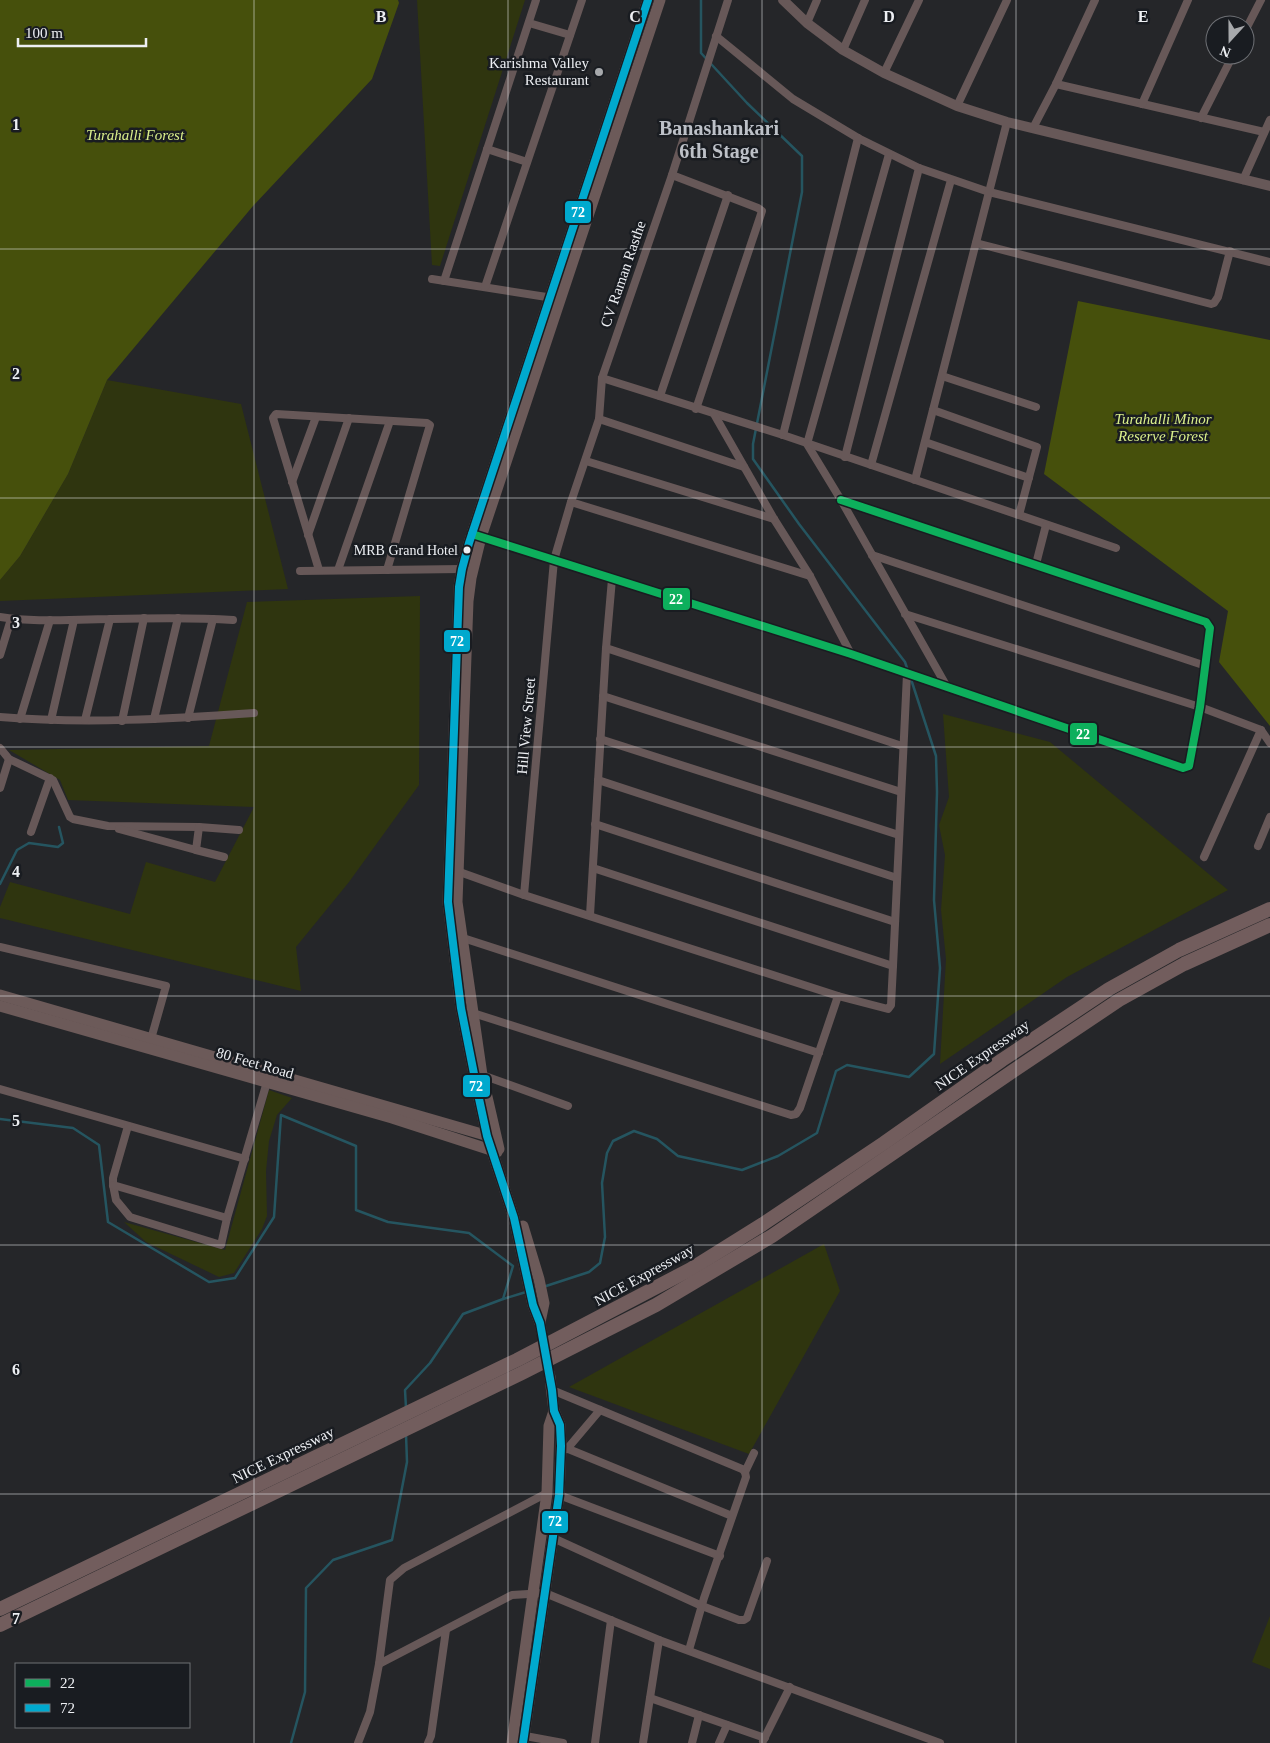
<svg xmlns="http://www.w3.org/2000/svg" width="1270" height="1743" font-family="Georgia,serif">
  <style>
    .green { fill: #2f350f }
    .forest { fill: #46500c }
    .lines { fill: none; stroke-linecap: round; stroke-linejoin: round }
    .stream { stroke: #255560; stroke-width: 2.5 }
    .secondary-tunnel { stroke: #434447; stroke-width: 11; stroke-dasharray: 11 5.5; stroke-linecap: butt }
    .minor { stroke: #675858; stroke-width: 8 }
    .tertiary { stroke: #675858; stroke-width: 10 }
    .secondary { stroke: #6c5a59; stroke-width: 11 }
    .motorway { stroke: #725d5d; stroke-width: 14 }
    .bus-1-casing { stroke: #191c21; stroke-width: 11 }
    .bus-2-casing { stroke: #191c21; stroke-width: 11 }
    .bus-1 { stroke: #0daf5c; stroke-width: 8 }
    .bus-2 { stroke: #00a9ce; stroke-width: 8 }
    .grid { fill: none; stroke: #edeff3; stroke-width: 1; stroke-opacity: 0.55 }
    .poi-dot { fill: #a7a9ac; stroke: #191c21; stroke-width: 2 }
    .bus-dot { fill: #edeff3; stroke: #191c21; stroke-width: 2 }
    .labels { text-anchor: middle; stroke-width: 5; stroke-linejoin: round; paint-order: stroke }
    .bus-label { font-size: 14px; fill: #edeff3; stroke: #191c21; text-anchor: end }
    .poi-label { font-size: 15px; fill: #edeff3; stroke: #191c21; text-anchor: end }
    .park-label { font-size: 15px; font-style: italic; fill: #daef8b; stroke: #191c21 }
    .street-label { font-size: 15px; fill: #edeff3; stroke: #191c21 }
    .district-label { font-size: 20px; font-weight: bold; fill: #bdc1c8; stroke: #191c21 }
    .grid-label { font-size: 16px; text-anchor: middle; font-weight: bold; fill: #edeff3; stroke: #191c21; stroke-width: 5; stroke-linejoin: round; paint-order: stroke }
    .line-badge { stroke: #191c21; stroke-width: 2 }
    .badge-label { font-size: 14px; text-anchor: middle; font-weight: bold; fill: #fff }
  </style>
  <rect width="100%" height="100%" fill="#252629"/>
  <g class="green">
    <polygon points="417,0 525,0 440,266 432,265"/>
    <polygon points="107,380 241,404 288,589 0,601 0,580 20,556 68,474"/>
    <polygon points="420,596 419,785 349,882 296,947 301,991 0,918 0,907 10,882 130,914 146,862 215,882 254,807 68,800 60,780 9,750 209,746 247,602"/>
    <polygon points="943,714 1050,742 1228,890 1067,977 940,1064 946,959 941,910 945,855 939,825 949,797"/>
    <polygon points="269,1090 292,1098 277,1115 269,1141 266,1171 267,1216 262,1229 234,1273 219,1277 146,1242 124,1222 225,1250"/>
    <polygon points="824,1244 840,1291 749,1454 569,1387"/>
    <polygon points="1270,1616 1270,1669 1252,1662"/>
  </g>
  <g class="forest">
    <polygon points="0,0 398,0 399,3 372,79 253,206 107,380 68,474 20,556 0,580"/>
    <polygon points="1078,301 1270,340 1270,726 1219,662 1228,611 1044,474"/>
  </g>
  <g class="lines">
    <g class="stream">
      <polyline points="701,0 701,53 747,103 802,156 802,192 753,444 753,459 799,524 905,662 908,671"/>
      <polyline points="0,884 17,850 29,843 58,847 63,843 59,827"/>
      <polyline points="0,1119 73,1128 99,1145 108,1222 209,1282 235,1278 274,1217 281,1115 356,1146 356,1210 388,1222 469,1233 513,1266 503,1299 463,1314 430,1363 405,1390 406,1408"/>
      <polyline points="543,1287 589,1272 600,1263 605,1237 602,1183 607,1153 613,1141 634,1131 657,1139 678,1156 742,1170 778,1156 817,1133 836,1071 847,1065 909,1077 934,1054 940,968 934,900 937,792 936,756 910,676"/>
      <polyline points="503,1299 526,1292"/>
      <polyline points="291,1743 305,1692 306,1588 333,1560 392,1540 407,1462 406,1434"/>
    </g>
    <polyline class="secondary-tunnel" points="540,1323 550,1377"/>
    <g class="minor">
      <polyline points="529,23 570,35"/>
      <polyline points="807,23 817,0"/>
      <polyline points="1245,31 1261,0"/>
      <polyline points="716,36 793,99 858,138 919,168 989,192 1270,262"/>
      <polyline points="843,50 865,0"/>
      <polyline points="884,73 919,0"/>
      <polyline points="1056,84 1264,132"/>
      <polyline points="1142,104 1188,0"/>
      <polyline points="957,106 1007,0"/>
      <polyline points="1201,118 1233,55"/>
      <polyline points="1033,128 1056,84 1095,0"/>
      <polyline points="487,149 527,162"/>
      <polyline points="889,154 807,444 841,500 947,687"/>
      <polyline points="672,175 758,208 762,211 696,409"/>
      <polyline points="1243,180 1270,120"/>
      <polyline points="976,243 1211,304 1214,303 1218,297 1230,251"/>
      <polyline points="432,279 553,298"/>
      <polyline points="444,281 536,0"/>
      <polyline points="485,287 582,0"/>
      <polyline points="942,376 1036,407"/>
      <polyline points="602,378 783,435 1116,548"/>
      <polyline points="660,396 728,195"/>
      <polyline points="933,410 1037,447 1019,515"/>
      <polyline points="714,414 774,519 810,576 851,654"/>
      <polyline points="599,419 744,467"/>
      <polyline points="783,435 858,138"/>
      <polyline points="925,442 1029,478"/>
      <polyline points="845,457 919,168"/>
      <polyline points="586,461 774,519"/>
      <polyline points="871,465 951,180"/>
      <polyline points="915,480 1007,122"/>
      <polyline points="292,482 316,417"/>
      <polyline points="571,502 810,576"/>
      <polyline points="308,535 349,418"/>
      <polyline points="477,536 851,654 1183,768 1189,766 1200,707 1210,628 1206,622 841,500"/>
      <polyline points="872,555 1206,666"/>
      <polyline points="1036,564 1046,525"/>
      <polyline points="319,570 273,418 276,414 427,423 430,425 387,570"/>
      <polyline points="338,570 390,421"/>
      <polyline points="300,571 462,569"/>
      <polyline points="905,614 1200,707 1261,730 1270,743"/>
      <path d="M 0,617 C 36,623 74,619 111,619 C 151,618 192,617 233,620"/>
      <polyline points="606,648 902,746"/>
      <polyline points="0,655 11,619"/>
      <polyline points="603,696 901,792"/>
      <path d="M 0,717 C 85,724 170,719 254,713"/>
      <polyline points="188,718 213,619"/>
      <polyline points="20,719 50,620"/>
      <polyline points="154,719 178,618"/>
      <polyline points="51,720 74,620"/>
      <polyline points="85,720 110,619"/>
      <polyline points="122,721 144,618"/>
      <polyline points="600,739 899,835"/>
      <polyline points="0,748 9,759 53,780 70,817 73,819 108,826 199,827 239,830"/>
      <polyline points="598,780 897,878"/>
      <polyline points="0,788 9,759"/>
      <polyline points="595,824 895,922"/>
      <polyline points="119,829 196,850 199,827"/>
      <polyline points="31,832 50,778"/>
      <polyline points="1258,846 1270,817"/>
      <polyline points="196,850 224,857"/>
      <polyline points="1204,857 1261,730"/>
      <polyline points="593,868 893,966"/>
      <polyline points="454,870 524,895 838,996 888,1009 891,1005 893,966 907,674"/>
      <polyline points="524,895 554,560 571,502 599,419 602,378 672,175 728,0"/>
      <polyline points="590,915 606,648 612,579"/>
      <polyline points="463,938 819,1053"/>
      <polyline points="0,947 166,986 151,1039"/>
      <polyline points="473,1013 791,1115 796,1114 800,1108 838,996"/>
      <polyline points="482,1075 568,1106"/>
      <polyline points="0,1089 245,1159"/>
      <polyline points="128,1126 113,1178 113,1185 116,1200 130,1217 221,1245 227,1218 267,1082"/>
      <polyline points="113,1185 227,1218"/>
      <polyline points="552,1390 742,1469 745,1472"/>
      <polyline points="561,1446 732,1516"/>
      <polyline points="567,1449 600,1410"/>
      <polyline points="547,1493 404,1568 390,1580 379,1664 512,1595 545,1593 659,1640 940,1743"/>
      <polyline points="559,1495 720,1556"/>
      <polyline points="553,1538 702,1606 739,1620 744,1620 747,1618 767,1561"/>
      <polyline points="689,1650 704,1598 746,1477 745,1472 754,1453"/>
      <polyline points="650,1698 765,1738"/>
      <polyline points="520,1735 563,1743"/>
      <polyline points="763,1741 790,1687"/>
      <polyline points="358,1743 370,1712 379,1664"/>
      <polyline points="428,1743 431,1736 446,1630"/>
      <polyline points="595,1743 611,1620"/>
      <polyline points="643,1743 659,1640"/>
      <polyline points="692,1743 699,1715"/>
      <polyline points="719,1743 727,1725"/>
    </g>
    <polyline class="tertiary" points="783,0 807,23 843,50 884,73 957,106 1007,122 1270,186"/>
    <g class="secondary">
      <polyline points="0,995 492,1137"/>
      <polyline points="0,1006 392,1118 497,1152"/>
      <polyline points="499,1149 482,1075 457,902 468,601 471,578 481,537 660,0"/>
      <polyline points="523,1226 539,1279 544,1303 540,1322"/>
      <polyline points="540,1323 533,1305 514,1218 487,1136 478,1094 461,1008 448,902 459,587 462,569 469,543 648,0"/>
      <polyline points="512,1743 547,1493 549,1426 554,1411"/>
      <polyline points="523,1743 559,1495 561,1446 560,1425 554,1411 550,1377"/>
    </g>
    <g class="motorway">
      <polyline points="0,1609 517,1360 691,1269 763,1224 884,1143 1002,1060 1109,989 1179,950 1270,909"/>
      <polyline points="0,1625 522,1373 656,1305 772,1236 1013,1071 1119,1000 1184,964 1270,925"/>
    </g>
    <g class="bus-1-casing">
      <polyline id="bus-1" points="472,534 851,654 1183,768 1189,766 1200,707 1210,628 1206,622 841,500"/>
    </g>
    <g class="bus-2-casing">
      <polyline id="bus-2" points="523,1743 559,1495 561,1446 560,1425 554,1411 552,1390 540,1323 533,1305 514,1218 487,1136 478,1094 461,1008 448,902 459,587 462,569 469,543 648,0"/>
    </g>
    <use href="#bus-1" class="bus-1"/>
    <use href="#bus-2" class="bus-2"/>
  </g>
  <path class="grid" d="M 254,0 L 254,1743M 508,0 L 508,1743M 762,0 L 762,1743M 1016,0 L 1016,1743M 0,249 L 1270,249M 0,498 L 1270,498M 0,747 L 1270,747M 0,996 L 1270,996M 0,1245 L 1270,1245M 0,1494 L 1270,1494"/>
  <circle class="poi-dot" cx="599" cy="72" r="5"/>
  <circle class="bus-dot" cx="467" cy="550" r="4.5"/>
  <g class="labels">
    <g class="bus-label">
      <text x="458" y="555">MRB Grand Hotel</text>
    </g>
    <g class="poi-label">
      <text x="589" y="68">Karishma Valley<tspan x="589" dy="17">Restaurant</tspan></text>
    </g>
    <g class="park-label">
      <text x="135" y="140">Turahalli Forest</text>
      <text x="1163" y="424">Turahalli Minor<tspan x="1163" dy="17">Reserve Forest</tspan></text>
    </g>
    <g class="street-label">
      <text transform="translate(623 274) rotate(-71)" y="5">CV Raman Rasthe</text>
      <text transform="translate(526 726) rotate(-85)" y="5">Hill View Street</text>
      <text transform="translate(982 1055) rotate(-35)" y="5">NICE Expressway</text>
      <text transform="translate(255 1063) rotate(16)" y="5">80 Feet Road</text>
      <text transform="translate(644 1275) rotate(-29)" y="5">NICE Expressway</text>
      <text transform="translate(283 1455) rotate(-26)" y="5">NICE Expressway</text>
    </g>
    <g class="district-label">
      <text x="719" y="135">Banashankari<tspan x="719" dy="23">6th Stage</tspan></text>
    </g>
  </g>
  <g class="grid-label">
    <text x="381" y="22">B</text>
    <text x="635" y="22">C</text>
    <text x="889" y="22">D</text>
    <text x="1143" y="22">E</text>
    <text x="16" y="130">1</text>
    <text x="16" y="379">2</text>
    <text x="16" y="628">3</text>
    <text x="16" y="877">4</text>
    <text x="16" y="1126">5</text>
    <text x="16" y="1375">6</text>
    <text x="16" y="1624">7</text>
  </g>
  <g class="line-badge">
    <rect x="564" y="200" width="28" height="24" rx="5" fill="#00a9ce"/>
    <rect x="662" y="587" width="29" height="24" rx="5" fill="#0daf5c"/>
    <rect x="443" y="629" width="28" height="24" rx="5" fill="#00a9ce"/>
    <rect x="1069" y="722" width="29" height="24" rx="5" fill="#0daf5c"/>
    <rect x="462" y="1074" width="29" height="24" rx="5" fill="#00a9ce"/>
    <rect x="541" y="1510" width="28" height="24" rx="5" fill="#00a9ce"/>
  </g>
  <g class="badge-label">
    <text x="578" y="217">72</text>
    <text x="676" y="604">22</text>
    <text x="457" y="646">72</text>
    <text x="1083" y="739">22</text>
    <text x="476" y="1091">72</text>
    <text x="555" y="1526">72</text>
  </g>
  <rect x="15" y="1663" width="175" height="65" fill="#191c21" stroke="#6e7075"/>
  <rect x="25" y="1679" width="25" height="8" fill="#0daf5c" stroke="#6e7075"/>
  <text x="60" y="1688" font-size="15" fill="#edeff3">22</text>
  <rect x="25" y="1704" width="25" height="8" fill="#00a9ce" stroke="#6e7075"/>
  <text x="60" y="1713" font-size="15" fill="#edeff3">72</text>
  <g transform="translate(1230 40) rotate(201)"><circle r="24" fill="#191c21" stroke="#6e7075"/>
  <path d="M0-4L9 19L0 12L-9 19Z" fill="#a7a9ac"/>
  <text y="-8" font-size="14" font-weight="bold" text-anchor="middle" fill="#edeff3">N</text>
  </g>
  <path d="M18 38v8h128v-8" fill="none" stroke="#edeff3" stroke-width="2.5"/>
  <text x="25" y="38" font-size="15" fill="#edeff3" stroke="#191c21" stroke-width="4" paint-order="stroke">100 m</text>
</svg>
